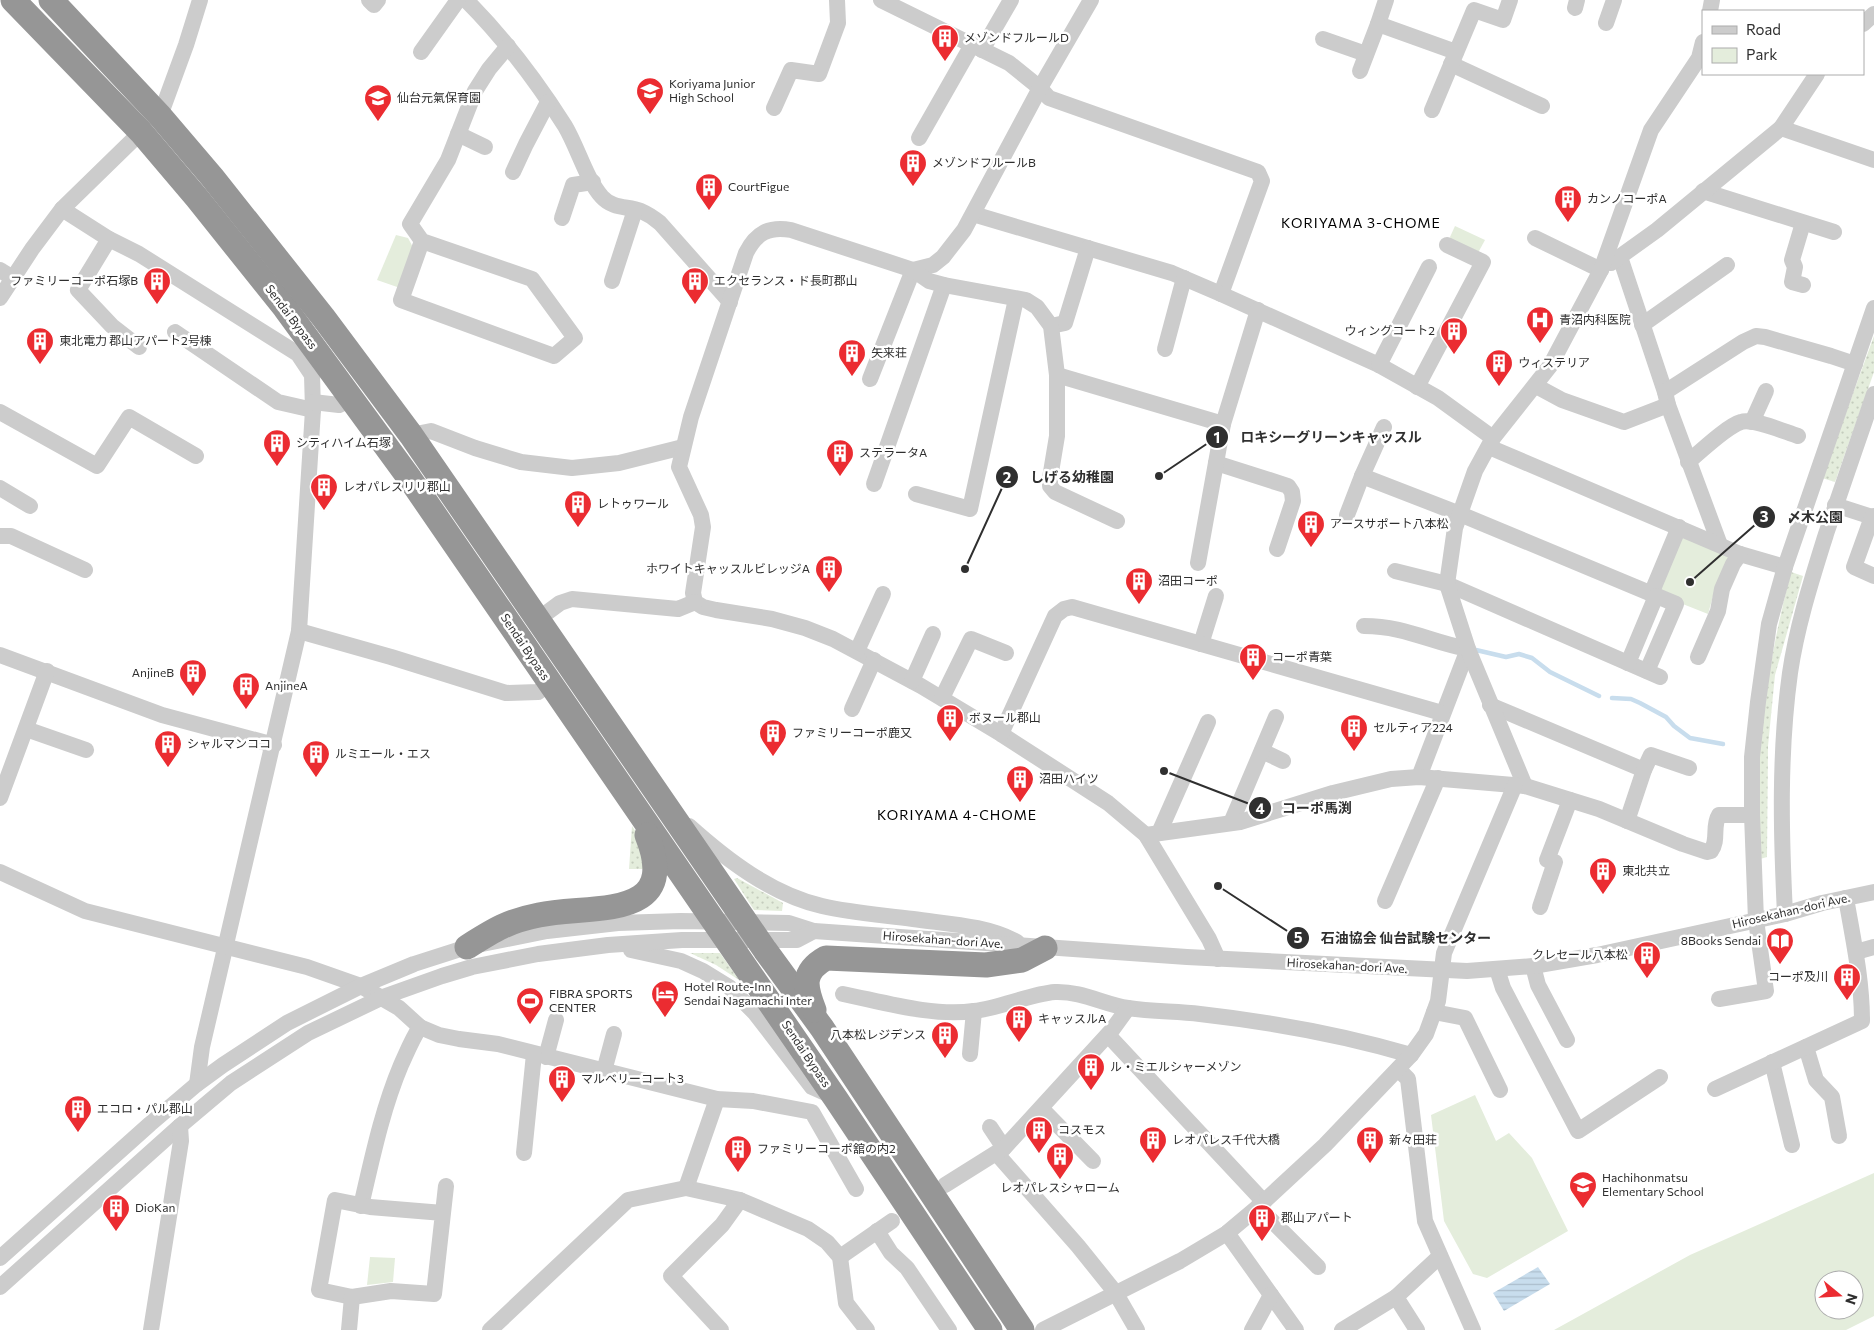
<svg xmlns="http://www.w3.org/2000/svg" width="1874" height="1330" font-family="Commissioner,'Noto Sans JP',sans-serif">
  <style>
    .grass { fill: url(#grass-dots) }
    .park { fill: #e4eddc; fill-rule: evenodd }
    .water { fill: url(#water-rules) }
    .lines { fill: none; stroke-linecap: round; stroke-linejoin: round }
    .stream { stroke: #c8dded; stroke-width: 4.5 }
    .minor { stroke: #ccc; stroke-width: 16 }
    .highway { stroke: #969696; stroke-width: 25 }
    .labels { text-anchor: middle; stroke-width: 5; stroke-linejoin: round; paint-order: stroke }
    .poi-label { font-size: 12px; fill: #2f2f2f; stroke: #fff; text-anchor: start }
    .street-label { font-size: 12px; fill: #2f2f2f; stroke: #fff }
    .neighbourhood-label { font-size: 14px; letter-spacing: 1px; fill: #000; stroke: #fff }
    .leader { fill: none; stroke: #2f2f2f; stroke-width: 2 }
    .callout-dot { fill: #2f2f2f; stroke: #fff; stroke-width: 2 }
    .mark-label { font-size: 15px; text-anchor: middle; font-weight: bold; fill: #fff }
    .callout-label { font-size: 14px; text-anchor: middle; font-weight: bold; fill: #2f2f2f; stroke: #fff; stroke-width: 5; stroke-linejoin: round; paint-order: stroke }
  </style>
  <defs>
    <pattern id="grass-dots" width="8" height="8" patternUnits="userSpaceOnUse" patternTransform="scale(1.25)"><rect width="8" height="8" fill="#e4eddc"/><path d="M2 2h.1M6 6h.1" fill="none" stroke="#c4ccbd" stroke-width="1.8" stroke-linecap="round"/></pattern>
    <pattern id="water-rules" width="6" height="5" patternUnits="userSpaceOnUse" patternTransform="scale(1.25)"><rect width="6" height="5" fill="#c8dded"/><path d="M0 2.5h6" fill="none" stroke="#acbecc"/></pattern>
  </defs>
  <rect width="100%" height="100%" fill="#fff"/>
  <g class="grass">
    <polygon points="1874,336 1874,372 1835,482 1822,478"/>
    <path d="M 1791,572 L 1803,576 L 1775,675 L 1768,746 L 1767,857 L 1760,859 C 1759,835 1757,810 1758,786 C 1760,714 1773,642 1791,572 Z"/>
    <polygon points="632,826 643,843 648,869 629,869"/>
    <polygon points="737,878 783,903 782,911 754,910 734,879"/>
    <polygon points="690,953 720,953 739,980 716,965"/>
  </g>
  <g class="park">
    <polygon points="1455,226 1485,240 1479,251 1473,252 1452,242 1450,237"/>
    <polygon points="396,235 408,238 414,249 400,288 377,280"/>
    <polygon points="1679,536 1731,556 1715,589 1708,614 1655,593"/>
    <polygon points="1475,1095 1496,1141 1509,1133 1532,1158 1568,1231 1487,1278 1473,1274 1444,1221 1431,1115"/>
    <path d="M 1874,1173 L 1874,1316 L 1846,1330 L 1554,1330 L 1690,1255 ZM 1824,1280 L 1854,1280 L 1854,1310 L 1824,1310 Z"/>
    <polygon points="370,1257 395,1258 393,1282 367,1285"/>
  </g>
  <polygon class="water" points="1538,1267 1550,1284 1504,1311 1493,1293"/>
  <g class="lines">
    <g class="stream">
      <polyline points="1476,650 1506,657 1519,654 1532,658 1550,672 1599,696"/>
      <polyline points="1612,698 1631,699 1640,703 1666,717 1674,726 1690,738 1723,744"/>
    </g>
    <g class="minor">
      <polyline points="369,0 374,5 378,0"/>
      <path d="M 466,0 C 503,37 537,82 565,126 C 578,148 586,179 602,197 C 613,209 627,206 641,211 C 648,214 654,218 660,223 L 730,302"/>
      <polyline points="881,0 1009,63 1040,88 1049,98 1258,172 1262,181 1221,294"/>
      <polyline points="1386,0 1378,24 1456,52"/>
      <polyline points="1575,8 1577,0"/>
      <polyline points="1710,11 1712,0"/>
      <polyline points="1606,23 1614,0"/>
      <polyline points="1863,24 1874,14"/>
      <polyline points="1323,39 1366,54"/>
      <polyline points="982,50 1011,0"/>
      <polyline points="421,52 458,0"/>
      <polyline points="1451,64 1542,106"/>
      <polyline points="1360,71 1378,24"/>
      <polyline points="774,108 791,70 819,74 838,23 837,0"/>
      <polyline points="1432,110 1474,10 1503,20 1510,0"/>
      <polyline points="160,116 186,45 200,0"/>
      <polyline points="1781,128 1874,160"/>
      <polyline points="458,134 485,147"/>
      <polyline points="919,138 972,45"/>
      <polyline points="513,172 526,144 548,102"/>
      <polyline points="1703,191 1834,232"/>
      <polyline points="62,209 109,239 139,254 298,354 312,375 313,410 299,631 202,1047 197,1084"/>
      <polyline points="973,214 1172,273 1221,294 1379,365 1438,398 1493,438"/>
      <polyline points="562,218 573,185 593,182"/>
      <polyline points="1803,223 1792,260 1795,267 1792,282 1803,285"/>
      <polyline points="1535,238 1601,270"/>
      <polyline points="109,239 78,290 112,326 139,347"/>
      <polyline points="422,241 401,300 554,356 575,338 532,279 422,241 410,224 448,160 475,91 489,69 508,46"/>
      <polyline points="1620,257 1665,392 1668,405 1720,545"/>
      <polyline points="1611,263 1657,230 1781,128 1817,74"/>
      <polyline points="0,270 13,278"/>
      <polyline points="913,270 933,265 943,257 964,230 1040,88 1091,0"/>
      <polyline points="612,281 635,210"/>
      <polyline points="0,298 32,249 62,209 141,132"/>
      <polyline points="1642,325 1727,265"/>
      <polyline points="1051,326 1065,323 1088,248"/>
      <polyline points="175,332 278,402 313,410"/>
      <polyline points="1165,349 1184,278"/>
      <polyline points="1379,365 1429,267"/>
      <polyline points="1057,375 1223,424"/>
      <polyline points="870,379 913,270"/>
      <polyline points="1536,386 1562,400 1624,422 1668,405"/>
      <polyline points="1417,387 1483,262 1447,245"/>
      <polyline points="1665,392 1743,342 1756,336 1765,337 1831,356 1855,364"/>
      <polyline points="313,402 339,405 351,399"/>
      <polyline points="0,412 97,466 129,417 196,456"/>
      <polyline points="1752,422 1766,391"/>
      <polyline points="1384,427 1362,476 1460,514 1676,604 1647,671"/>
      <polyline points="411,435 431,431 475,448 521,462 572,468 619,463 683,447"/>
      <polyline points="1489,447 1740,554 1785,567"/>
      <path d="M 1688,462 C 1700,452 1727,426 1741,422 C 1753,418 1785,432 1798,436"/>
      <polyline points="1216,463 1288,486 1292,492 1293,501 1277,549"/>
      <polyline points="874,484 944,285"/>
      <polyline points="0,488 30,506"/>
      <polyline points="916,494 970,509 1016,299"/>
      <polyline points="1835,505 1872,517"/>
      <polyline points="1347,515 1362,476"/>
      <polyline points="1874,516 1872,517 1854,567 1874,576"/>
      <path d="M 1117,521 L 1055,492 L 1050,486 L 1050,478 L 1057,436 L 1057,375 L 1051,326 L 1037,307 L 1026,300 L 944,285 L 929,281 L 913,270 L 791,230 C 769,226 756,233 746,253 L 691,417 L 679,467 L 701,515 L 703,527 L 693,593 L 695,602 L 703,607 L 716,610 L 772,619 L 805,628 L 833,639 L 921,686 L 1001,734 L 1108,803 L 1146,835 L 1209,939 L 1218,959"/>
      <polyline points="0,536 11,536 85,570"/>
      <polyline points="1198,563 1223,424 1258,310"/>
      <polyline points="1395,571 1447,584 1660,677"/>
      <polyline points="1651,594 1679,527"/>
      <polyline points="537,620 560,603 572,599 678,609 695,602"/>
      <path d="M 1364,626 C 1405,626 1430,642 1468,649 L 1419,777"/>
      <polyline points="299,631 391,657 506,693 538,692 550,683"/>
      <polyline points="1201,644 1216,596"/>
      <polyline points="857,651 883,594"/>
      <polyline points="0,655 162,715 274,745"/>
      <polyline points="1698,657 1718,611 1722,589 1733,564 1740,554"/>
      <polyline points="1628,663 1656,596"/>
      <polyline points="912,681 933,634"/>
      <polyline points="942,698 971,639 1006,653"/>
      <polyline points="1490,705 1644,770"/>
      <polyline points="852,709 874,660"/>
      <polyline points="26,729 86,750"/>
      <polyline points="1001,734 1055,616 1064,609 1072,607 1442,713"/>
      <polyline points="1262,751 1283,761"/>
      <polyline points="1525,786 1468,649 1447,584 1455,528 1475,471 1493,438 1550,366 1601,270 1651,130 1699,58 1703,42"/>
      <polyline points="0,798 47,671"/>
      <polyline points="1627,821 1644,770 1651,755 1689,768"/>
      <polyline points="1231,823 1276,717"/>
      <path d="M 689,826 C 727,860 771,894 822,906 C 852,913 883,915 913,919 C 947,924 986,925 1017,942"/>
      <polyline points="1159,833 1208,722"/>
      <path d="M 1146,835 L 1240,822 L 1333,793 L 1391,779 L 1419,777 L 1525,786 L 1599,809 L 1683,844 L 1707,852 L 1711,851 C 1719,840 1712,826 1719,815 L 1752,815"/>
      <polyline points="0,872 85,911 307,967 361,986 399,1008 420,1027 439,1035 459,1039 498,1044 717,1099 753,1101 812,1112 856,1189"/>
      <polyline points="1385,901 1438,778"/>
      <polyline points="1540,907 1555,862 1547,860 1570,800"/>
      <path d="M 1785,914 C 1781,833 1779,753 1790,673 C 1797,625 1812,579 1826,534 C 1842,487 1858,441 1874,394"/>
      <polyline points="631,950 681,961 703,971 729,987 755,1013 812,1087 832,1096"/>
      <polyline points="1856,952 1874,947"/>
      <polyline points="1533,966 1538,985 1567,1040"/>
      <polyline points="1497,969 1503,988 1578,1131 1660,1077"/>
      <path d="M 843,994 C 883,1002 933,1017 974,1011 C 1000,1008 1030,994 1055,992 C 1082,991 1103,1004 1128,1008 C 1152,1012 1176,1011 1200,1014 C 1271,1022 1343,1035 1411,1055"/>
      <polyline points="1719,999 1766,991 1756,920 1752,815 1752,757 1758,702 1769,624 1785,567 1874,308"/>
      <polyline points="1434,1012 1465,1018 1500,1090"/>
      <polyline points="1108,1035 1264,1202"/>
      <polyline points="1806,1047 1816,1080 1832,1097 1839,1136"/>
      <polyline points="970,1054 974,1011"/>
      <polyline points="546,1057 556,1020"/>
      <polyline points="1772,1062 1792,1145"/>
      <polyline points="1398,1069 1408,1079 1425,1221 1473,1330"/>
      <polyline points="604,1071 614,1034"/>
      <path d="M 1715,1089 L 1862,1021 C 1862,979 1853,939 1846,898"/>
      <polyline points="717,1099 686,1188 740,1200 808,1229 827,1242 840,1257 846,1303 867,1330"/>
      <polyline points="1041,1108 1093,1161"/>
      <polyline points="990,1127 1004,1148"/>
      <polyline points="524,1153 534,1054"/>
      <polyline points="997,1154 1078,1246 1115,1292 1137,1330"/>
      <polyline points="945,1185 1004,1148 1112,1030 1128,1008"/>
      <path d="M 361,1206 C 372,1159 382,1110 401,1065 C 407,1052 412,1039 420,1027"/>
      <polyline points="1258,1207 1318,1267"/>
      <polyline points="443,1213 370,1207 335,1200 319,1290 352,1297 391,1291 434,1294 446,1186"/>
      <polyline points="877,1231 891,1253 907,1268 949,1330"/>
      <polyline points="1227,1233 1296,1330"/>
      <polyline points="840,1257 892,1221"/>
      <polyline points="0,1258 150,1124 197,1084 223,1065 287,1023 361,986 414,964 467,947 547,931 618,923 681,921 789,923 814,931 1187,957 1467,971 1533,966 1597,955 1785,914 1822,903 1874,892"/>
      <polyline points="0,1287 180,1126 231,1083 308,1033 383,997 442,976 472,967 538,954 608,945 682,940 797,940 814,931"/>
      <polyline points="151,1330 181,1141 180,1126"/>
      <polyline points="349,1330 352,1297"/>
      <polyline points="490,1330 628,1200 686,1188"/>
      <polyline points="721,1330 671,1276 722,1225 740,1200"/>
      <polyline points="1043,1330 1180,1261 1227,1233 1258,1207 1325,1145 1411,1055 1426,1034 1438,1001 1444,953 1515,785"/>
      <polyline points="1252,1330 1271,1295"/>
      <polyline points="1342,1330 1396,1297"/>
      <polyline points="1417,1330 1396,1297 1440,1256"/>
    </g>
    <g class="highway">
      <polyline points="13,0 141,132 197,198 285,308 410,479 836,1099 990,1330"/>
      <polyline points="51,0 160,116 212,177 323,317 411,435 765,950 822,1028 1022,1330"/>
      <path d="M 467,947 C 494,930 508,921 539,915 C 592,904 682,922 647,835"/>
      <path d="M 814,1010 C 805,987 801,972 826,958 L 986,965 L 1022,960 L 1045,948"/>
    </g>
  </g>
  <defs>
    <g id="building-pin" transform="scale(1.4375)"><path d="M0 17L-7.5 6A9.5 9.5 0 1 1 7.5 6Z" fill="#eb2c31" stroke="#fff"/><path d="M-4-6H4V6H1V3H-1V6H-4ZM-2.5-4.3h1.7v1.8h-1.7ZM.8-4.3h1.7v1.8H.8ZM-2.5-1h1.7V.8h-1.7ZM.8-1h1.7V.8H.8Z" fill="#fff"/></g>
    <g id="school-pin" transform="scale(1.4375)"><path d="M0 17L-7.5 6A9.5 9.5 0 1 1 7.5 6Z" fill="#eb2c31" stroke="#fff"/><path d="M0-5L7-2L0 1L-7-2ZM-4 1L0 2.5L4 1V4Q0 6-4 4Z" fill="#fff"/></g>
    <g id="hospital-pin" transform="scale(1.4375)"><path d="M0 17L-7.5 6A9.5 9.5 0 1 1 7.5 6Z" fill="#eb2c31" stroke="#fff"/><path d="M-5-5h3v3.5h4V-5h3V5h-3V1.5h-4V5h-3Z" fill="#fff"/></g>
    <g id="library-pin" transform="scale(1.4375)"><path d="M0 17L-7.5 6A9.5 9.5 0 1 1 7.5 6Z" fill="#eb2c31" stroke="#fff"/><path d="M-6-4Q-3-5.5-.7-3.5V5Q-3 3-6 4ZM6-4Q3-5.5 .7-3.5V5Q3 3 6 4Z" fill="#fff"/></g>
    <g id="hotel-pin" transform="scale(1.4375)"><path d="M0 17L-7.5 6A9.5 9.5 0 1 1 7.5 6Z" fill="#eb2c31" stroke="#fff"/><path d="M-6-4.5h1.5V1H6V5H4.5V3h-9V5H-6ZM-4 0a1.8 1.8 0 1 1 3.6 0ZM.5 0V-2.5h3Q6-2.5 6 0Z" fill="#fff"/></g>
    <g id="stadium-pin" transform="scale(1.4375)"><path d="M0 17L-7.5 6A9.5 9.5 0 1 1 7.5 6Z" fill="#eb2c31" stroke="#fff"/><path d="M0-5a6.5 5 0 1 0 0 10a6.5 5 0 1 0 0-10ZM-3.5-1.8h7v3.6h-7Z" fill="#fff"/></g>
  </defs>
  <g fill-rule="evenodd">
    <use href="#building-pin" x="945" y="38"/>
    <use href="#school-pin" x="650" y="91"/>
    <use href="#school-pin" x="378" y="98"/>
    <use href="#building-pin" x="913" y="163"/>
    <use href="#building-pin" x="709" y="187"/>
    <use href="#building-pin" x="1568" y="199"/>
    <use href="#building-pin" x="157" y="281"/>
    <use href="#building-pin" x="695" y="281"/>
    <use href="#hospital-pin" x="1540" y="320"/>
    <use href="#building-pin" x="1454" y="331"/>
    <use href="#building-pin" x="40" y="341"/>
    <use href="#building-pin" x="852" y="353"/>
    <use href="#building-pin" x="1499" y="363"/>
    <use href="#building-pin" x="277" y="443"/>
    <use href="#building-pin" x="840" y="453"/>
    <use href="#building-pin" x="324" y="487"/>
    <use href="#building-pin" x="578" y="504"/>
    <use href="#building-pin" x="1311" y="524"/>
    <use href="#building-pin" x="829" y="569"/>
    <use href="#building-pin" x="1139" y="581"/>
    <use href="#building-pin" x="1253" y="657"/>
    <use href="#building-pin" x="193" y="673"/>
    <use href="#building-pin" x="246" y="686"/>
    <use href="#building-pin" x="950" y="718"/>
    <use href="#building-pin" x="1354" y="728"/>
    <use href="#building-pin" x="773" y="733"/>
    <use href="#building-pin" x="168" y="744"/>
    <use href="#building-pin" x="316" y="754"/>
    <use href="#building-pin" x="1020" y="779"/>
    <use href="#building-pin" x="1603" y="871"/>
    <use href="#library-pin" x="1780" y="941"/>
    <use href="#building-pin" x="1647" y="955"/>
    <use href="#building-pin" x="1847" y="977"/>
    <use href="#hotel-pin" x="665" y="994"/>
    <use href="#stadium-pin" x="530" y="1001"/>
    <use href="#building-pin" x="1019" y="1019"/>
    <use href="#building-pin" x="945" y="1035"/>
    <use href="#building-pin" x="1091" y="1067"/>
    <use href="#building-pin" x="562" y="1079"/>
    <use href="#building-pin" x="78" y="1109"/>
    <use href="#building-pin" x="1039" y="1130"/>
    <use href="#building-pin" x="1153" y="1140"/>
    <use href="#building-pin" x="1370" y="1140"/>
    <use href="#building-pin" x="738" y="1149"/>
    <use href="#building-pin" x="1060" y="1156"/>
    <use href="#school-pin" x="1583" y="1185"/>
    <use href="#building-pin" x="116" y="1208"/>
    <use href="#building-pin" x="1262" y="1218"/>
  </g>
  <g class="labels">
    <g class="poi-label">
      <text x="964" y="42">メゾンドフルールD</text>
      <text x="669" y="88">Koriyama Junior<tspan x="669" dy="14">High School</tspan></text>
      <text x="397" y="102">仙台元氣保育園</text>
      <text x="932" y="167">メゾンドフルールB</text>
      <text x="728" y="191">CourtFigue</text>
      <text x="1587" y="203">カンノコーポA</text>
      <text x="138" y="285" text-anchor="end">ファミリーコーポ石塚B</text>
      <text x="714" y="285">エクセランス・ド長町郡山</text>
      <text x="1559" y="324">青沼内科医院</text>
      <text x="1435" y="335" text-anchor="end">ウィングコート2</text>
      <text x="59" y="345">東北電力 郡山アパート2号棟</text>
      <text x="871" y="357">矢来荘</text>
      <text x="1518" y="367">ウィステリア</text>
      <text x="296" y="447">シティハイム石塚</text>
      <text x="859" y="457">ステラータA</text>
      <text x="343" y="491">レオパレスリリ郡山</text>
      <text x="597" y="508">レトゥワール</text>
      <text x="1330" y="528">アースサポート八本松</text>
      <text x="810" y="573" text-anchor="end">ホワイトキャッスルビレッジA</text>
      <text x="1158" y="585">沼田コーポ</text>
      <text x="1272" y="661">コーポ青葉</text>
      <text x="174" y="677" text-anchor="end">AnjineB</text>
      <text x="265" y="690">AnjineA</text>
      <text x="969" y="722">ボヌール郡山</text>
      <text x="1373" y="732">セルティア224</text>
      <text x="792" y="737">ファミリーコーポ鹿又</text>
      <text x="187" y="748">シャルマンココ</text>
      <text x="335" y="758">ルミエール・エス</text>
      <text x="1039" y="783">沼田ハイツ</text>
      <text x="1622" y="875">東北共立</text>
      <text x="1761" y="945" text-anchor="end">8Books Sendai</text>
      <text x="1628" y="959" text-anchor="end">クレセール八本松</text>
      <text x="1828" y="981" text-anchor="end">コーポ及川</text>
      <text x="684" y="991">Hotel Route-Inn<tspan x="684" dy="14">Sendai Nagamachi Inter</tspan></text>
      <text x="549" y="998">FIBRA SPORTS<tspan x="549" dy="14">CENTER</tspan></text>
      <text x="1038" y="1023">キャッスルA</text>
      <text x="926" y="1039" text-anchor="end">八本松レジデンス</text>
      <text x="1110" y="1071">ル・ミエルシャーメゾン</text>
      <text x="581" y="1083">マルベリーコート3</text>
      <text x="97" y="1113">エコロ・パル郡山</text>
      <text x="1058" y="1134">コスモス</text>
      <text x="1172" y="1144">レオパレス千代大橋</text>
      <text x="1389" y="1144">新々田荘</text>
      <text x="757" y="1153">ファミリーコーポ舘の内2</text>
      <text x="1602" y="1182">Hachihonmatsu<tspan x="1602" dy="14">Elementary School</tspan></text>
      <text x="1060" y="1192" text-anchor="middle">レオパレスシャローム</text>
      <text x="135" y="1212">DioKan</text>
      <text x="1281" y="1222">郡山アパート</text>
    </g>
    <g class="street-label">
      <text transform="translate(291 317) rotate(53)" y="4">Sendai Bypass</text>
      <text transform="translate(525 647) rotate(56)" y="4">Sendai Bypass</text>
      <text transform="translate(1791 911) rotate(-13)" y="4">Hirosekahan-dori Ave.</text>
      <text transform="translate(943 940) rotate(4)" y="4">Hirosekahan-dori Ave.</text>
      <text transform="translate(1347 966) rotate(3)" y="4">Hirosekahan-dori Ave.</text>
      <text transform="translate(806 1054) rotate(56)" y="4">Sendai Bypass</text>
    </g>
    <g class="neighbourhood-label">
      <text x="1361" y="228">KORIYAMA 3-CHOME</text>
      <text x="957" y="820">KORIYAMA 4-CHOME</text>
    </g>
  </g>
  <path class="leader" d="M1159 476L1217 437M965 569L1007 477M1690 582L1764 517M1164 771L1260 808M1218 886L1298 938"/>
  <g class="callout-dot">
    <circle cx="1159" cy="476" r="5"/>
    <circle cx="965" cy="569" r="5"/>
    <circle cx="1690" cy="582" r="5"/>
    <circle cx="1164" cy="771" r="5"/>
    <circle cx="1218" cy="886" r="5"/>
    <circle cx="1217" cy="437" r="12"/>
    <circle cx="1007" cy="477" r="12"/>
    <circle cx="1764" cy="517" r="12"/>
    <circle cx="1260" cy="808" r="12"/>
    <circle cx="1298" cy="938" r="12"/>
  </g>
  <g class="mark-label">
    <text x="1217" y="443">1</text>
    <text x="1007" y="483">2</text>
    <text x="1764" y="522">3</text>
    <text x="1260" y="814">4</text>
    <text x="1298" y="943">5</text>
  </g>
  <g class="callout-label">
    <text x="1331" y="442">ロキシーグリーンキャッスル</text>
    <text x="1072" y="482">しげる幼稚園</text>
    <text x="1815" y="522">〆木公園</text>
    <text x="1317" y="813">コーポ馬渕</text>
    <text x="1406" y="943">石油協会 仙台試験センター</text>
  </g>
  <rect x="1702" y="10" width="162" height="65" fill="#ffffff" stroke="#acacac"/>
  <rect x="1712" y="26" width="25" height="8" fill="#cccccc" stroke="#acacac"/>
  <text x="1746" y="35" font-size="15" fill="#2f2f2f">Road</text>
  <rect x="1712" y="48" width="25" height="15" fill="#e4eddc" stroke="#acacac"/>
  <text x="1746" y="60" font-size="15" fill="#2f2f2f">Park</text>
  <g transform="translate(1839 1295) rotate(108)"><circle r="24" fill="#ffffff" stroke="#acacac"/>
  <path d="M0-4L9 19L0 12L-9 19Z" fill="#eb2c31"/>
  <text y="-8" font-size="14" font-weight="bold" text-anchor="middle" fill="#2f2f2f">N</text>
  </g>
</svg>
